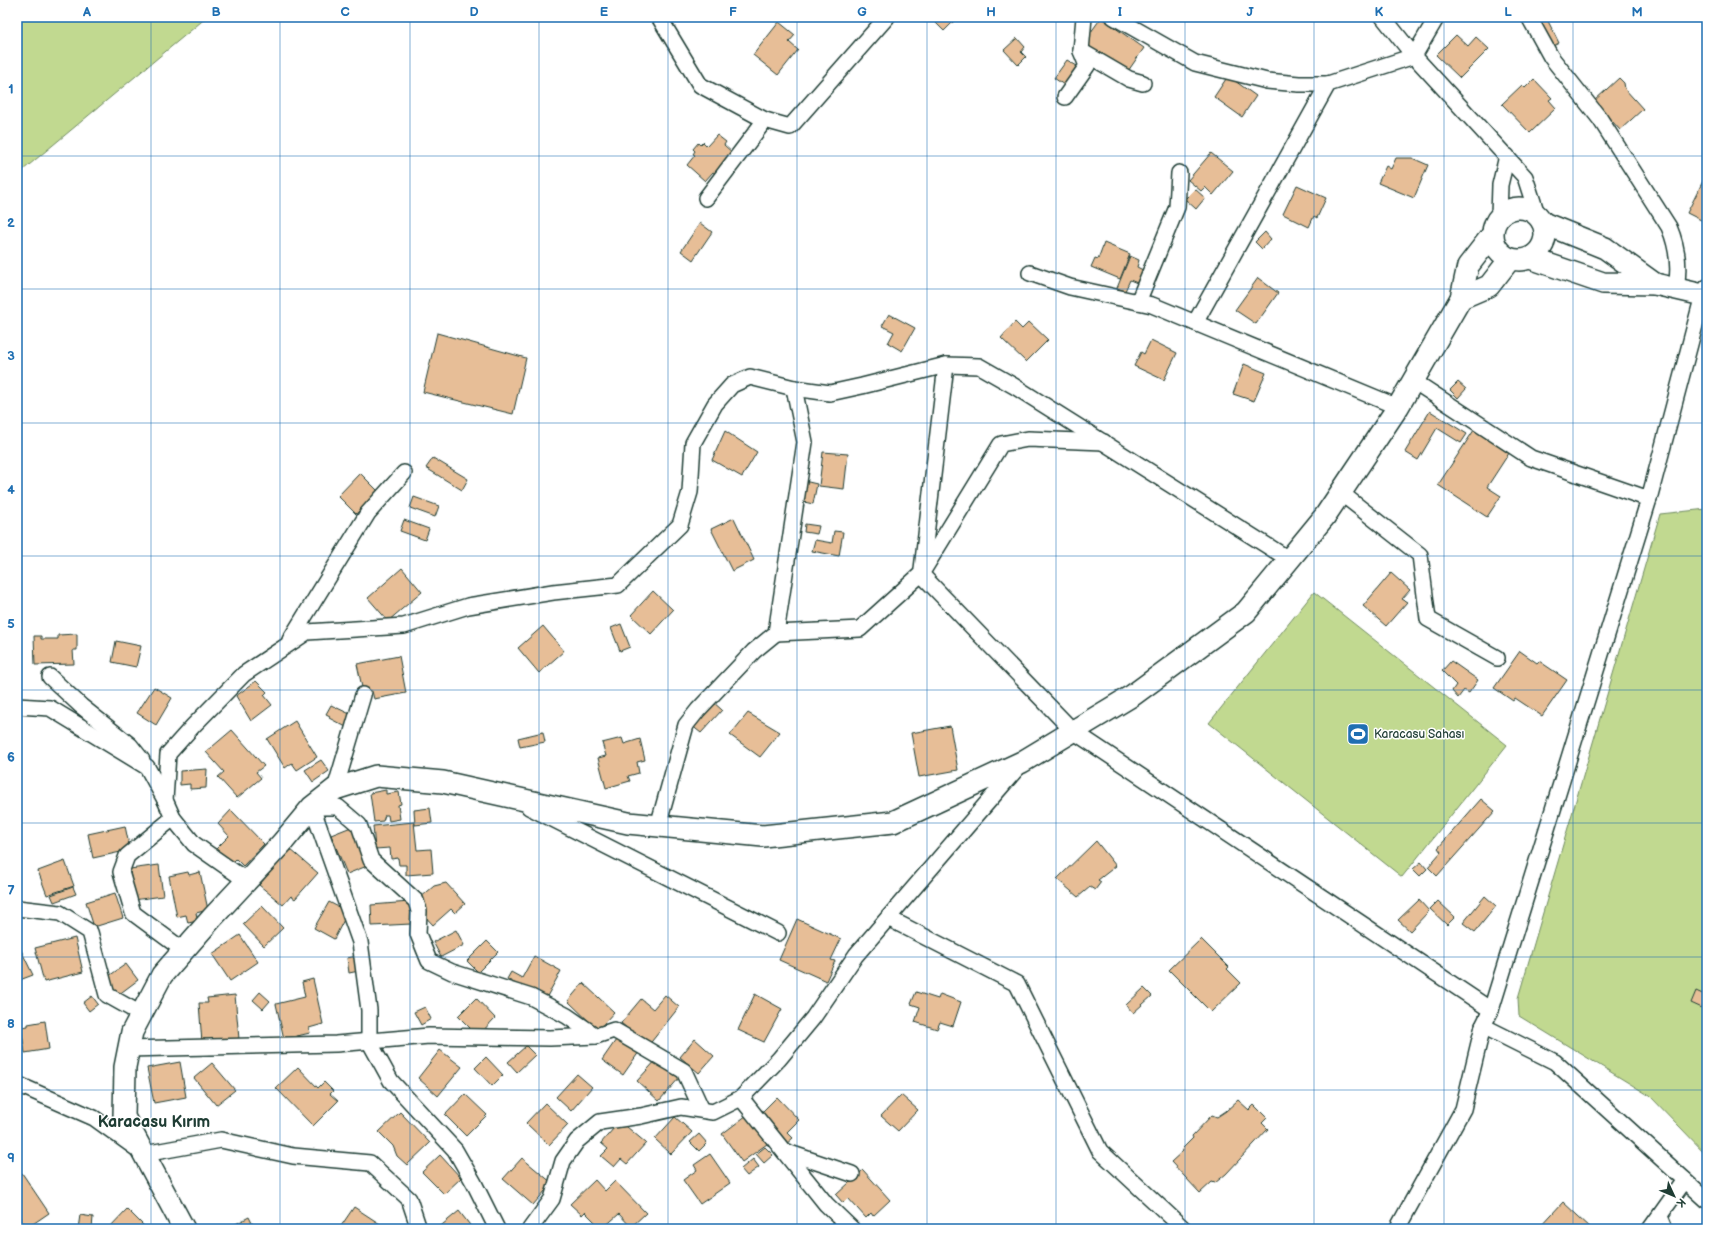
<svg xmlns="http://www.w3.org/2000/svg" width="1724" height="1246" font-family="'Balsamiq Sans',sans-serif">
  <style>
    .green { fill: #c1d990; stroke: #708b62 }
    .building { fill: #e7be97; stroke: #1f3d34 }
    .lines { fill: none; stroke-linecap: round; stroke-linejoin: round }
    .lane-casing { stroke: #1f3d34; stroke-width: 11 }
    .street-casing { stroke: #1f3d34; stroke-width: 18 }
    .secondary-casing { stroke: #1f3d34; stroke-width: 24 }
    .lane { stroke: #fff; stroke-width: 8 }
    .street { stroke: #fff; stroke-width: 15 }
    .secondary { stroke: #fff; stroke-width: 21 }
    .grid { fill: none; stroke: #1f6fb2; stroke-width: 1; stroke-opacity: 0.55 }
    .labels { text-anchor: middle; stroke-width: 3; stroke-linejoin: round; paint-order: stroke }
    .poi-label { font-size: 12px; fill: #1f3d34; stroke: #fff; text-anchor: start }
    .district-label { font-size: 16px; font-weight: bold; fill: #1f3d34; stroke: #fff }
    .neatline { fill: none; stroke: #1f6fb2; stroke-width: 1.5 }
    .grid-label { font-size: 13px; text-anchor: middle; font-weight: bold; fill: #1f6fb2 }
  </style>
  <rect width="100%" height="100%" fill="#fff"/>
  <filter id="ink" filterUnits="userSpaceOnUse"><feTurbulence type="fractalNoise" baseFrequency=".025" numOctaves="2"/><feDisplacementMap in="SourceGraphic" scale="8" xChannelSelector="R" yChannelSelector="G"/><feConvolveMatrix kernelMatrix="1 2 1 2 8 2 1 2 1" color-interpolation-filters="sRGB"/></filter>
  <g filter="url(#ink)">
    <g class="green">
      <polygon points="17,17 207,17 17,175"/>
      <polygon points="1707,509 1707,1155 1650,1096 1519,1016 1518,998 1660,514"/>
      <polygon points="1314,592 1507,745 1402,877 1209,723"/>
    </g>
    <g class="building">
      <polygon points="930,17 958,17 944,31"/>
      <polygon points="1542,17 1546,17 1559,43 1547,49 1533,22"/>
      <polygon points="1101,18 1144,48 1126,74 1083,43"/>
      <polygon points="779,22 795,35 789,42 798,50 778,75 753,55"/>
      <polygon points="1456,35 1468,46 1476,37 1489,49 1460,78 1436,55"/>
      <polygon points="1017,38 1025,47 1021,52 1026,57 1018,65 1004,50"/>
      <polygon points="1067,60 1077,66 1064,85 1054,78"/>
      <polygon points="1228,76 1256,96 1242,117 1214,97"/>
      <polygon points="1619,78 1624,83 1625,89 1643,109 1620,130 1594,101"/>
      <polygon points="1534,79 1552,98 1549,100 1556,108 1530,133 1502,104 1522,85 1525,88"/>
      <polygon points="717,135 726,142 724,145 734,154 716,174 713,172 705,181 687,165 695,155 693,154 695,151 693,149 698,143 700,145 703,142 707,146"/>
      <polygon points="1211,153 1233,171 1213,195 1205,187 1201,191 1188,180"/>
      <polygon points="1396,158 1412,158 1428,165 1414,198 1378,183 1386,166 1391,169"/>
      <polygon points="1706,175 1707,176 1707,223 1687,213"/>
      <polygon points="1297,185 1326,198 1317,218 1314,216 1309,227 1283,214"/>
      <polygon points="1195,189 1205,198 1196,209 1185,199"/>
      <polygon points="700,223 712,232 693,260 681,251"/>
      <polygon points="1265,232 1271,239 1262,249 1255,242"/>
      <polygon points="1104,243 1130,254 1120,279 1091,267 1095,258 1098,259"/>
      <polygon points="1130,256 1139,260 1137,267 1143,270 1137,283 1130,280 1125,291 1117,288"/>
      <polygon points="1258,278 1278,293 1256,324 1235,310"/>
      <polygon points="889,314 915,328 902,351 888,343 894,332 882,326"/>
      <polygon points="1015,322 1022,329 1029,322 1048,340 1026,362 1001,338"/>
      <polygon points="437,333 526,358 513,414 423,392"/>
      <polygon points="1151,340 1177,353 1164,380 1134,366 1141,352 1144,354"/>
      <polygon points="1244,364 1266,373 1254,401 1233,394"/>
      <polygon points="1458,382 1466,389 1458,398 1450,390"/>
      <polygon points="1430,411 1467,434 1461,443 1437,428 1418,460 1405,452"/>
      <polygon points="1478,424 1513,447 1487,487 1501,496 1487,517 1438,485"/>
      <polygon points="725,431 757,452 742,477 712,460"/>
      <polygon points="823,452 848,454 844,489 819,486"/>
      <polygon points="433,458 468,479 462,490 426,468"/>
      <polygon points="360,473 378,491 356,514 338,496"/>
      <polygon points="804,481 817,484 813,504 800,501"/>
      <polygon points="414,497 439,506 435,517 410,508"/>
      <polygon points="734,518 754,560 732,571 711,529"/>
      <polygon points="404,520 429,529 425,540 400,531"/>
      <polygon points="805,524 819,526 817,534 804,532"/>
      <polygon points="834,531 843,532 839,556 812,551 815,540 832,543"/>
      <polygon points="402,568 422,592 388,621 368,598"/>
      <polygon points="1391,573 1410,590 1402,599 1407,602 1386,626 1363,606"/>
      <polygon points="653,591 673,610 651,634 631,615"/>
      <polygon points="621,624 630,647 620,651 611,628"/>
      <polygon points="543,626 564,651 539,673 518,648"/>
      <polygon points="77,634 77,650 73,650 74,664 35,665 34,636 41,636 41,639 58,639 58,635"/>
      <polygon points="116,641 141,646 136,667 112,662"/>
      <polygon points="1520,651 1537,663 1539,661 1567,680 1542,716 1515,698 1513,701 1494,688"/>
      <polygon points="399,656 406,693 374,699 372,691 363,692 357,664"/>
      <polygon points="1451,661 1478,680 1469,693 1464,690 1458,698 1452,691 1456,685 1442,671"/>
      <polygon points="256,681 267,692 264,695 272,705 251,721 236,696"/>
      <polygon points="154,687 172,698 156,725 137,713"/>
      <polygon points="712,701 722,710 701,733 691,725"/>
      <polygon points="331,705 352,715 346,727 329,718 330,716 326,714"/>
      <polygon points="748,713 780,732 760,757 730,735"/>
      <polygon points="295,721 317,757 297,770 292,763 285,768 267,739"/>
      <polygon points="950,726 958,770 919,777 911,733"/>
      <polygon points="232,730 264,766 256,772 261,778 237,798 218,777 224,772 206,752"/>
      <polygon points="543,732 545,742 520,747 518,738"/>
      <polygon points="622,738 624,744 640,739 645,760 637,762 639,773 628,776 630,781 606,788 598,758 606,756 602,743"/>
      <polygon points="321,760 329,771 313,782 305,770"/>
      <polygon points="207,769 206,788 190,789 190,784 180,785 180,771"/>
      <polygon points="386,790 386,794 399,792 401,804 398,805 400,819 389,821 388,815 385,815 383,821 374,822 370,793"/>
      <polygon points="1481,799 1495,811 1437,876 1428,867 1441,852 1438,848"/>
      <polygon points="430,808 432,823 415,825 414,810"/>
      <polygon points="231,810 264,844 243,866 236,859 230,865 215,850 229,836 218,824"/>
      <polygon points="414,822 417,850 431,849 433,873 406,875 406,865 399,865 398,858 391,859 390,848 375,849 373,826"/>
      <polygon points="125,826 130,850 93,858 88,834"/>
      <polygon points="351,827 367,866 347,874 331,835"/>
      <polygon points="1096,841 1116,866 1098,880 1101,882 1095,890 1090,887 1078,897 1057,879"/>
      <polygon points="290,849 318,873 295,899 291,896 283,905 259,885"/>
      <polygon points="65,861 74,886 47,895 38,871"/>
      <polygon points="1421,862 1427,869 1420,876 1413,869"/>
      <polygon points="159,865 163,896 133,900 130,869"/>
      <polygon points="188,872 189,875 200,872 208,910 196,913 198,921 188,923 186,915 177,917 169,876"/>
      <polygon points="446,883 465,904 455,913 451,909 433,925 421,912 427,906 420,898 434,886"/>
      <polygon points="73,887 76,894 54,902 51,895"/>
      <polygon points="115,893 123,918 94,927 86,902"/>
      <polygon points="1485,896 1496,906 1475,932 1463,923"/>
      <polygon points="1419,900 1429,911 1410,931 1398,920"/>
      <polygon points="1438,901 1455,917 1447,925 1430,909"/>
      <polygon points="329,902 348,912 334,939 314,928"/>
      <polygon points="410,902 411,924 372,926 371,905"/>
      <polygon points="262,906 283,928 264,946 243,924"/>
      <polygon points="797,919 841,939 831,960 835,961 826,981 779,960"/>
      <polygon points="456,930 464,945 441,957 433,942"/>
      <polygon points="240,935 258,962 230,981 212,954"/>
      <polygon points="75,938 83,972 44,982 35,948"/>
      <polygon points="1201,939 1229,967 1227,969 1241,983 1211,1012 1169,970"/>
      <polygon points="487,941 498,952 478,972 467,961"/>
      <polygon points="20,948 33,975 17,981 17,949"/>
      <polygon points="357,956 359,971 349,973 347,958"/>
      <polygon points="534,956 561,971 545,1000 507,979 511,972 522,978"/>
      <polygon points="126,964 138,980 118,995 106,978"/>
      <polygon points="313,979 323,1024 309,1028 310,1033 284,1039 276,1004 305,997 302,982"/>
      <polygon points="583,983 614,1012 598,1030 568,1001"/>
      <polygon points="1144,988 1152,996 1133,1013 1126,1005"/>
      <polygon points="1696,991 1707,996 1702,1008 1691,1003"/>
      <polygon points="260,992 270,1001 263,1009 253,1000"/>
      <polygon points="916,992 938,999 940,994 961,1002 953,1026 940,1022 937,1029 915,1022 920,1007 911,1004"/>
      <polygon points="755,994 782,1009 764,1042 738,1030"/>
      <polygon points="235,995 239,1039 202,1043 199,1003 208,1003 207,998"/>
      <polygon points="665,995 679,1007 648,1046 621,1023 641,999 653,1009"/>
      <polygon points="92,996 98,1004 89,1011 83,1003"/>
      <polygon points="476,998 495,1018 478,1036 458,1016"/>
      <polygon points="425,1007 431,1019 421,1025 414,1012"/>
      <polygon points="45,1021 49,1049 25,1053 21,1027 28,1026 28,1024"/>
      <polygon points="618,1037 639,1052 623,1075 602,1060"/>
      <polygon points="695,1039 714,1056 699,1073 680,1057"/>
      <polygon points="526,1046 535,1055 517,1072 508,1062"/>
      <polygon points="440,1050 462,1067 438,1096 418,1078"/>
      <polygon points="486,1057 503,1075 492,1086 475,1068"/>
      <polygon points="658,1058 680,1077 659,1101 637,1081"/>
      <polygon points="180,1062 186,1097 154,1103 147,1068"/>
      <polygon points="212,1063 235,1090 216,1105 194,1078"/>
      <polygon points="298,1067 318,1088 324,1082 333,1091 330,1094 338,1101 313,1126 276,1088"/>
      <polygon points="577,1074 592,1087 571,1111 556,1097"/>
      <polygon points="465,1094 487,1115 466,1136 445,1115"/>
      <polygon points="901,1095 918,1110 898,1131 881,1116"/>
      <polygon points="777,1097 799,1120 787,1132 793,1138 785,1145 758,1116"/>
      <polygon points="1238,1100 1249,1110 1254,1105 1267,1118 1262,1123 1268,1129 1226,1174 1215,1183 1212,1182 1200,1193 1171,1162 1183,1151 1182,1149 1193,1138 1192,1136 1212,1115 1217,1117 1226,1111"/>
      <polygon points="545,1103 568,1125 549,1145 526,1123"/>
      <polygon points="400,1112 430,1143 407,1165 397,1156 393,1146 379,1132"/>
      <polygon points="747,1115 767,1144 742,1162 722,1134"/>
      <polygon points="675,1117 692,1132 671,1154 655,1139"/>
      <polygon points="620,1121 646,1143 627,1164 621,1159 614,1167 601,1156 608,1149 601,1143"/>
      <polygon points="699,1134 707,1143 699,1151 690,1142"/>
      <polygon points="765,1147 773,1155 764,1163 756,1154"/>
      <polygon points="710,1154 730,1183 700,1204 683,1180 697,1170 694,1165"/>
      <polygon points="440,1155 461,1178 444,1194 422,1172"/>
      <polygon points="522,1158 552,1183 533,1205 503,1179"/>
      <polygon points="753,1159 759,1167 747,1176 741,1169"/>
      <polygon points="863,1170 890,1200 873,1216 871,1213 866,1218 848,1198 843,1203 836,1195"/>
      <polygon points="22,1173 49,1213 27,1228 17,1213 17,1176"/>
      <polygon points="595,1180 605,1191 615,1181 646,1213 631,1227 619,1214 602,1229 585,1212 582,1215 570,1204"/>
      <polygon points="1563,1202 1592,1229 1543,1229 1540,1227"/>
      <polygon points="354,1207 380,1224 377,1229 339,1229"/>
      <polygon points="127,1209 147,1229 108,1229"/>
      <polygon points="459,1211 473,1229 437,1229"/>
      <polygon points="80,1215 93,1217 92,1229 78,1229"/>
      <polygon points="249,1217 255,1229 226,1229"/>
    </g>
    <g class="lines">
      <g class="lane-casing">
        <polyline id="lane" points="1662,1212 1669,1229"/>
      </g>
      <g class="street-casing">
        <g id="street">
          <polyline points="659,17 700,85 765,120 790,127 887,17"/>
          <polyline points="1114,17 1195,63 1267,81 1299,84 1328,84"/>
          <polyline points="1383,17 1414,56 1525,177 1537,214"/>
          <path d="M 1529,17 L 1551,57 L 1600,119 L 1669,227 C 1678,248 1680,267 1676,289"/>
          <polyline points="1081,51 1129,79 1143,83"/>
          <polyline points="1065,97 1087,66 1081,51 1084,17"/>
          <polyline points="706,198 765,120"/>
          <polyline points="1499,216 1500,185 1507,156"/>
          <polyline points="1030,273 1070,287 1152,305 1398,407"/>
          <polyline points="1138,302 1177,207 1179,173"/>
          <polyline points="1195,323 1328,84 1414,56 1437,17"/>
          <polyline points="1412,380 1531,458 1649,499"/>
          <polyline points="1341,493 1420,555 1428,619 1497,658"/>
          <polyline points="922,569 946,365"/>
          <polyline points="921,574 1073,731 1491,1010"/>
          <polyline points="776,633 860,629 921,574 1001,444 1028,439 1104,442"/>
          <polyline points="290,640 368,513 404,473"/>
          <polyline points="50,677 81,706 130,745 142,760"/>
          <polyline points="17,706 50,708 147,767 165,800"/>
          <polyline points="335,789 363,695"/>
          <polyline points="529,807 778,933"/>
          <polyline points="173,818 127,856 121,872 133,913 183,950"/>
          <polyline points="658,826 686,725 698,710 754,651 776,633 805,442 794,388"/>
          <polyline points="247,881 194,844 173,818 165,800 168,754 193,726 244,674 307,632 404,626 468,606 553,592 618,585 680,525 690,492 693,443 715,404 732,385 750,377 794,388 830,393 862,386 946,365 979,366 1014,386 1290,560"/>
          <polyline points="17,908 60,913 90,932 107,995 141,1014"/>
          <polyline points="888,918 1017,984 1100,1151 1184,1229"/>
          <polyline points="1483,1026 1555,1062 1707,1200"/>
          <polyline points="128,1049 336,1044 429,1036 550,1038 596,1036"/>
          <polyline points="17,1084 94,1118 144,1154 221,1140 293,1156 370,1163 409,1199 419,1229"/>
          <polyline points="741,1098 826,1204 852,1229"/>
          <polyline points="784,1151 852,1174"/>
          <polyline points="497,1229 474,1183 455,1150 391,1081 369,1041 369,1010 360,942 312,807 338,807 359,825 371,860 416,901 419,911 418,934 429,961 452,972 531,997 567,1016 596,1036 614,1030 684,1071 702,1110"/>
          <polyline points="530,1229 552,1199 563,1161 577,1141 600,1122 641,1116 681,1107 713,1112 741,1098 779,1059 813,1018 856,955 1019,766"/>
          <polyline points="1397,1229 1463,1109 1483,1026 1491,1010 1649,499 1703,295 1707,287"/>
          <polyline points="1650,1229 1685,1180"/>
        </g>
      </g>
      <g class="secondary-casing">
        <g id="secondary">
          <circle cx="1519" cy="234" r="26"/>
          <polyline points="1543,223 1605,248 1655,284"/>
          <polyline points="1530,258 1603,283 1655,284 1707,296"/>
          <polyline points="1461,298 1489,286 1510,259"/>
          <polyline points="184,1229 124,1117 125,1067 132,1032 162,975 212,918 282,843 312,807 335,789 376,776 443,782 628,823 763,836 893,822 1022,762 1133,695 1246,612 1325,516 1398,407 1461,298 1468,266 1492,235"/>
        </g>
      </g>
      <use href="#lane" class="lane"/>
      <use href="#street" class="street"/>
      <use href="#secondary" class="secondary"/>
    </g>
  </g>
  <path class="grid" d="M 151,17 L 151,1229M 280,17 L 280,1229M 410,17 L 410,1229M 539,17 L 539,1229M 668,17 L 668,1229M 797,17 L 797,1229M 927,17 L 927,1229M 1056,17 L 1056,1229M 1185,17 L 1185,1229M 1314,17 L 1314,1229M 1444,17 L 1444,1229M 1573,17 L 1573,1229M 17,156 L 1707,156M 17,289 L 1707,289M 17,423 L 1707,423M 17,556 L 1707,556M 17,690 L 1707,690M 17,823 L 1707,823M 17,957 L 1707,957M 17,1090 L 1707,1090"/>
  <defs>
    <g id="stadium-square" transform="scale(1.15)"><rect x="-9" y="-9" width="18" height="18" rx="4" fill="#1f6fb2" stroke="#fff"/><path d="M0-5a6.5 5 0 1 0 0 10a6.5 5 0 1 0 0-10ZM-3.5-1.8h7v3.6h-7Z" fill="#fff"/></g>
  </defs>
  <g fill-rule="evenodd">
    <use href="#stadium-square" x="1358" y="734"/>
  </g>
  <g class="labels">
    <g class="poi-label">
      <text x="1374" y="738">Karacasu Sahası</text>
    </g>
    <g class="district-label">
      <text x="154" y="1127">Karacasu Kırım</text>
    </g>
  </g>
  <rect width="1724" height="1246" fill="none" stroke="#fff" stroke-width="44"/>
  <g transform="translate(1674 1196) rotate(134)" stroke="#ffffff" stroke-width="3" paint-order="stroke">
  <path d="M0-3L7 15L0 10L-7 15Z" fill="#1f3d34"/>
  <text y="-6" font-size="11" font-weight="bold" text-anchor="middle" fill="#1f3d34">K</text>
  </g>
  <rect x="22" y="22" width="1680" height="1202" class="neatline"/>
  <g class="grid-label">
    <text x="87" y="16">A</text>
    <text x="216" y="16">B</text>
    <text x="345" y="16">C</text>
    <text x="474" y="16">D</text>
    <text x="604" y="16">E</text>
    <text x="733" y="16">F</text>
    <text x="862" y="16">G</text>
    <text x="991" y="16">H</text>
    <text x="1120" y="16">I</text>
    <text x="1250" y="16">J</text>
    <text x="1379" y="16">K</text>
    <text x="1508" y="16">L</text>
    <text x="1637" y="16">M</text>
    <text x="11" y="93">1</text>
    <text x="11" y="227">2</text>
    <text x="11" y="360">3</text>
    <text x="11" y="494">4</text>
    <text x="11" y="628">5</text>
    <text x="11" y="761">6</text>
    <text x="11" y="895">7</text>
    <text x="11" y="1028">8</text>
    <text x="11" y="1162">9</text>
  </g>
</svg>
